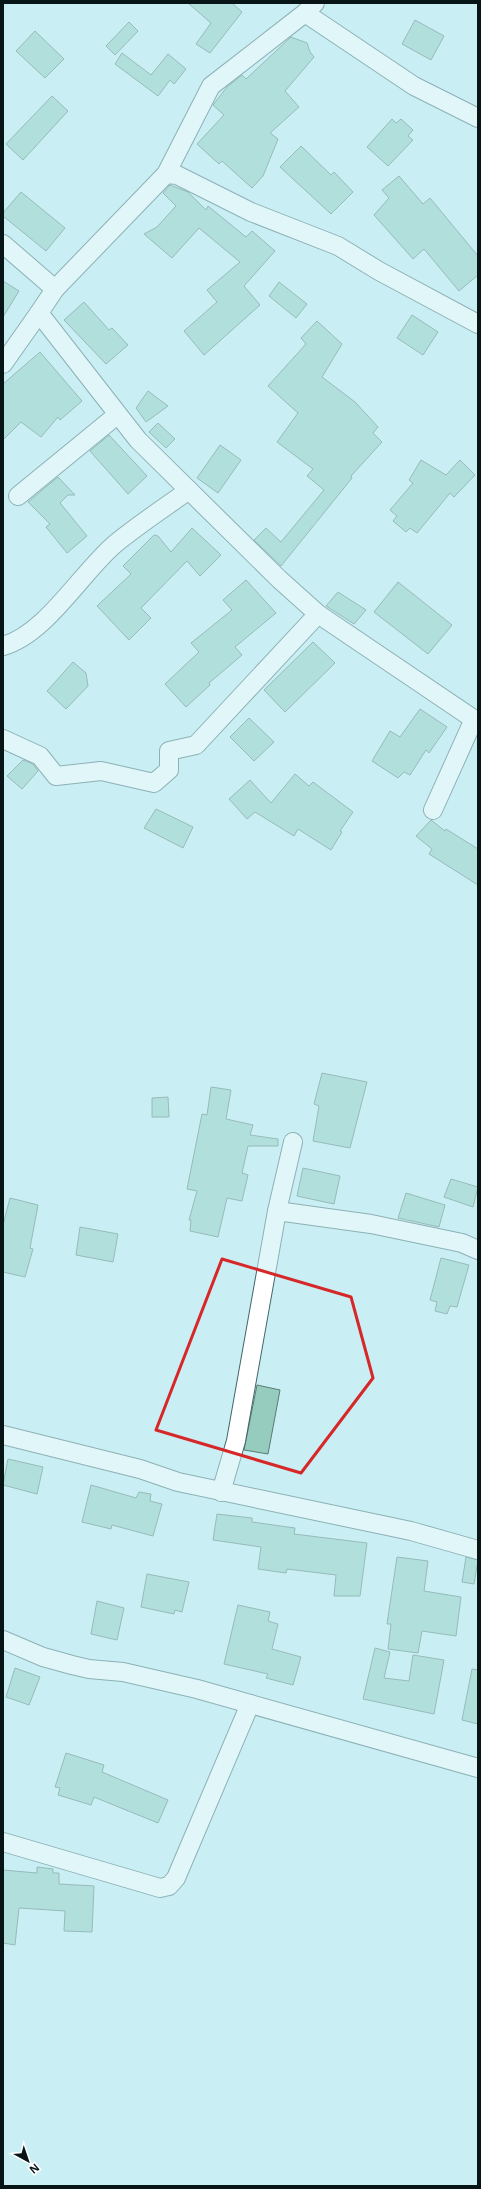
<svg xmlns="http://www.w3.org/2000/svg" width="481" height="2189" font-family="'Noto Sans',sans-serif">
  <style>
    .building { fill: #96ccbe; stroke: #5b7b73 }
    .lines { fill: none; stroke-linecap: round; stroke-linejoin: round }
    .minor-casing { stroke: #44666b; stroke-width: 20 }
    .minor { stroke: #fff; stroke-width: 18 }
    .marked { fill: none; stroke: #d62828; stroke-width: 3; stroke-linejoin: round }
  </style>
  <rect width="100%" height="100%" fill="#c9eef4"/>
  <g class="building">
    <polygon points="188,3 232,3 242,12 210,53 196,44 211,23"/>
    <polygon points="415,20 444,36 431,60 402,44"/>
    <polygon points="129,22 138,31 115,55 106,46"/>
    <polygon points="35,31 64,59 45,78 16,51"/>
    <polygon points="291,37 307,43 310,52 314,57 285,91 299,107 270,133 278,139 263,176 252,188 222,161 219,164 197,144 224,115 213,105 227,87 242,75 246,79"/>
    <polygon points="122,53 151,75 168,54 186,69 174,84 170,80 158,96 115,64"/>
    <polygon points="52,96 68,111 23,160 6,144"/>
    <polygon points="392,119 396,123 401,119 413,130 408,136 413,140 388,166 367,147"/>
    <polygon points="301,146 331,175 334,172 353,192 331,214 280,167"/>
    <polygon points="399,176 423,204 430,198 478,256 478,275 459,291 424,249 413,259 374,215 389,198 382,190"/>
    <polygon points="170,185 188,192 206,210 208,206 246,237 252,231 275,251 244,286 260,305 204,355 184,331 217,302 207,290 240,262 199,228 172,258 144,234 157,227 176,206 163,193"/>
    <polygon points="21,192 65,228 46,251 3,216 3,213"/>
    <polygon points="3,281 19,291 3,317"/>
    <polygon points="279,282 307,304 296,318 269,296"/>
    <polygon points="84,302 109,330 112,328 128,345 106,364 64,320"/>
    <polygon points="412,315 438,332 423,355 397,338"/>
    <polygon points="317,321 342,344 322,377 355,402 378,427 373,433 382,442 351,476 352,478 281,566 254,540 266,528 281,542 324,490 307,476 313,469 277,442 298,413 268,386 306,344 301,338"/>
    <polygon points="40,352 82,401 60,420 58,417 41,437 21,422 3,440 3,384"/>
    <polygon points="148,391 168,406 146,422 136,408"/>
    <polygon points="158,423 175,439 166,448 149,432"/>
    <polygon points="109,435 147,476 128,494 90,451"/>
    <polygon points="220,445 241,460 218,493 197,478"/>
    <polygon points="421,460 446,475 460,460 475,475 454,497 450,493 417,533 410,528 406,532 393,521 397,516 390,510 413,483 409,480"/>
    <polygon points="58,477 75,495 68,495 60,503 87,536 67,553 46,527 50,524 28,502"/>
    <polygon points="192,528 221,555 200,576 187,561 141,608 151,618 129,640 97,606 131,574 123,566 154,535 158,536 171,552"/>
    <polygon points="246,580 276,613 235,647 242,655 209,683 210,685 186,707 165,684 199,652 191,643 232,610 223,600"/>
    <polygon points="398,582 452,625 428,654 374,612"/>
    <polygon points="338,592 366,610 354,624 326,606"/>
    <polygon points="313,642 335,663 285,712 264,690"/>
    <polygon points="73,662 86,673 88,686 66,709 47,691"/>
    <polygon points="420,709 447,727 429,753 426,750 410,775 404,772 398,778 372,761 390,731 400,737"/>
    <polygon points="249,718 274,742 254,761 230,737"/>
    <polygon points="23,760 33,764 38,771 22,789 7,776"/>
    <polygon points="295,774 309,786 313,782 353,812 340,831 342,832 331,850 298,829 294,836 255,812 247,819 229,799 250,780 271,803"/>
    <polygon points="156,809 193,827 183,848 144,828"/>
    <polygon points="431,820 445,831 446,829 478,849 478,885 429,854 432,849 416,836"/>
    <polygon points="322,1073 367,1082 350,1148 313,1141 319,1106 314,1104"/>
    <polygon points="211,1087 231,1090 226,1119 253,1125 250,1135 278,1139 278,1146 248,1146 242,1173 248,1175 242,1201 227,1198 218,1237 190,1231 191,1220 189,1220 197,1191 187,1189 202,1114 207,1115"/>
    <polygon points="168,1097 169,1117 152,1117 152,1098"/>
    <polygon points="303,1168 340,1176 334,1204 297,1196"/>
    <polygon points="451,1179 478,1187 473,1207 444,1197"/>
    <polygon points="406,1193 445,1205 439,1227 398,1218"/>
    <polygon points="10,1198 38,1205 30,1248 33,1249 25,1277 3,1272 3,1225"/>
    <polygon points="80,1227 118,1234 113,1262 76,1255"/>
    <polygon points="441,1258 469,1265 457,1307 450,1306 447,1314 435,1311 437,1302 430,1300"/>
    <polygon points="257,1385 280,1390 268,1454 244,1450"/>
    <polygon points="8,1459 43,1467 37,1494 3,1485"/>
    <polygon points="91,1485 136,1498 139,1492 151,1494 150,1501 162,1504 153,1536 112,1525 111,1529 82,1522"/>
    <polygon points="217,1514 252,1518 252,1522 295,1528 294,1534 367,1543 360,1596 334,1596 336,1575 287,1569 286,1573 258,1569 261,1547 213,1540"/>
    <polygon points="397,1557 428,1561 424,1591 461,1597 456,1636 422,1631 418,1653 388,1649 391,1624 387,1624"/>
    <polygon points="466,1557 478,1560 474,1584 462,1582"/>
    <polygon points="147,1574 189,1582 182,1612 175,1610 174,1614 141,1607"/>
    <polygon points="97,1601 124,1608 117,1640 91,1634"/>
    <polygon points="238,1605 270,1612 268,1621 278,1624 272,1649 301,1657 293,1685 266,1678 268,1674 224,1664"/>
    <polygon points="375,1648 390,1652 384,1678 409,1681 413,1655 444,1660 434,1714 363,1699"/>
    <polygon points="15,1668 40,1677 29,1705 6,1697"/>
    <polygon points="472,1669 478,1670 478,1724 462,1720"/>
    <polygon points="66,1753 104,1765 102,1772 168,1800 158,1823 94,1797 91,1805 58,1795 60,1788 55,1787"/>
    <polygon points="37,1867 53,1869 53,1873 59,1873 59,1884 94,1886 92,1932 64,1931 65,1911 19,1908 15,1945 3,1943 3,1870 37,1873"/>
  </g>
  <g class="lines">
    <g class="minor-casing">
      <g id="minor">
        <polyline points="315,3 305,13 211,86 166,174 55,289 39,313 138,440 279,579 318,614 478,722"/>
        <polyline points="305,13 414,86 478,118"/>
        <polyline points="166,174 177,175 251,212 338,246 379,271 478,324"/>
        <polyline points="3,244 55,289"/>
        <polyline points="3,364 39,313"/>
        <polyline points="18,496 117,415"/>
        <path d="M 3,646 C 46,634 81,573 115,544 C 138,525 164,508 189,490"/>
        <polyline points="3,739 40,756 56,776 101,771 154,783 169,770 169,751 196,745 318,614"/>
        <polyline points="433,810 474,719"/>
        <polyline points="277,1211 371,1224 462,1243 478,1250"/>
        <polyline points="3,1435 140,1469 178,1482 411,1531 478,1550"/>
        <polyline points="221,1492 236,1441 277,1211 293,1142"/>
        <polyline points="3,1640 43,1657 72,1665 89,1669 123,1672 197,1689 478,1768"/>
        <polyline points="3,1842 160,1888 169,1886 176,1878 250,1704"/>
      </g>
    </g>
    <use href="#minor" class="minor"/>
  </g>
  <path d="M0 0H481V2189H0ZM 222,1259 L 351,1297 L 373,1378 L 301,1473 L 156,1430 Z" fill="#c9eef4" fill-opacity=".55" fill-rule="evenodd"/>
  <path class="marked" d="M 222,1259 L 351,1297 L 373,1378 L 301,1473 L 156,1430 Z"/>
  <rect width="481" height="2189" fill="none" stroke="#081517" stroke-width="8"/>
  <g transform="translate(28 2161) rotate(140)" stroke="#ffffff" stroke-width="3" paint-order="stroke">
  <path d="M0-3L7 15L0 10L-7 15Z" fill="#081517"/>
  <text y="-6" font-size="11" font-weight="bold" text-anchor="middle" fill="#081517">N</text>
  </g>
</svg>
